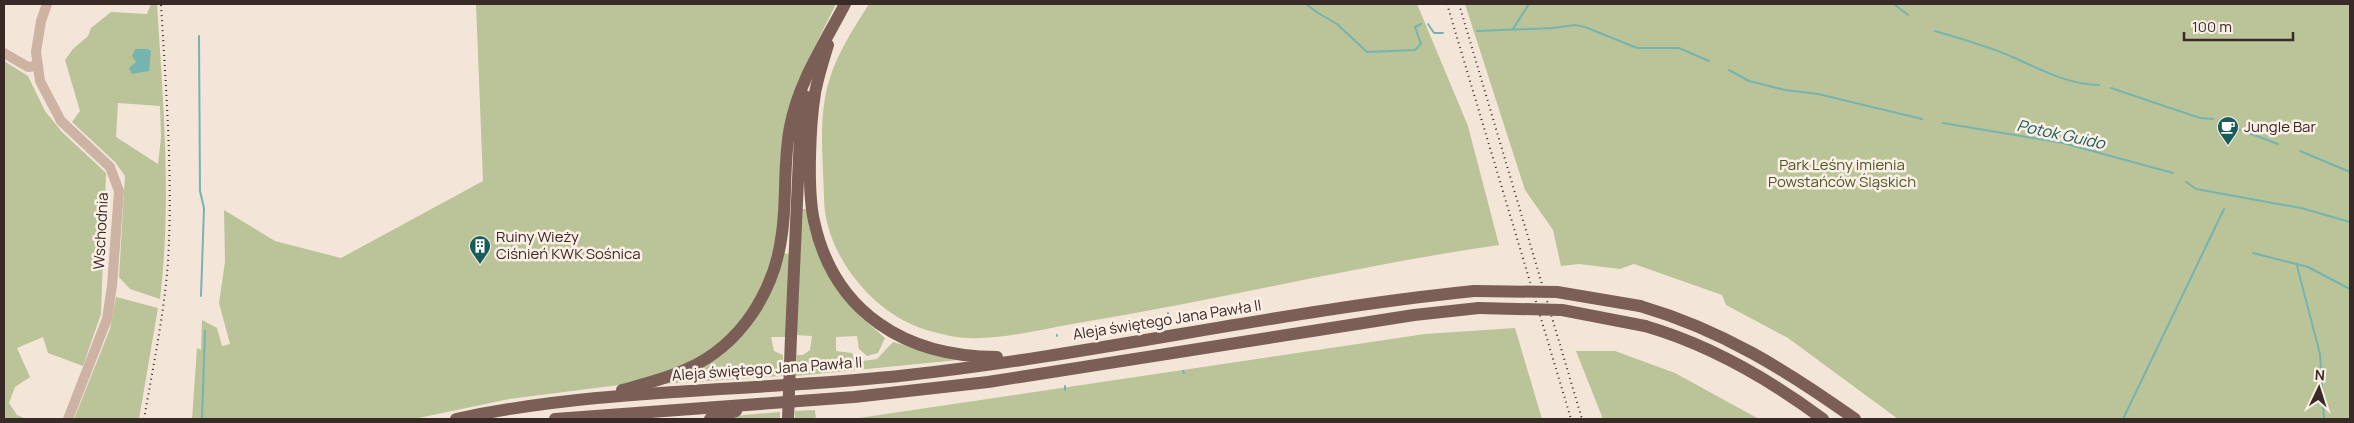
<svg xmlns="http://www.w3.org/2000/svg" width="2354" height="423" font-family="Manrope,sans-serif">
  <style>
    .green { fill: #bac498; fill-rule: evenodd }
    .water { fill: #76b4b0 }
    .lines { fill: none; stroke-linecap: round; stroke-linejoin: round }
    .stream { stroke: #76b4b0; stroke-width: 2 }
    .minor { stroke: #cdb3a4; stroke-width: 10 }
    .major { stroke: #7b5f56; stroke-width: 12 }
    .rail { stroke: #382a26; stroke-width: 2; stroke-dasharray: 1 4; stroke-linecap: butt }
    .major-bridge { stroke: #7b5f56; stroke-width: 12 }
    .labels { text-anchor: middle; stroke-width: 5; stroke-linejoin: round; paint-order: stroke }
    .poi-label { font-size: 15px; fill: #382a26; stroke: #fbefe6; text-anchor: start }
    .park-label { font-size: 15px; fill: #4b5828; stroke: #fbefe6 }
    .street-label { font-size: 15px; fill: #382a26; stroke: #fbefe6 }
    .water-label { font-size: 16px; font-style: italic; fill: #185d5b; stroke: #fbefe6 }
  </style>
  <rect width="100%" height="100%" fill="#f4e5d9"/>
  <g class="green">
    <path d="M 151,4 L 157,4 C 163,102 172,200 160,299 L 130,289 L 119,277 L 125,176 L 115,162 L 72,122 L 80,111 L 65,60 L 73,49 L 88,36 L 91,28 L 111,12 L 147,14 ZM 118,103 L 160,106 L 161,138 L 158,164 L 116,137 Z"/>
    <polygon points="476,4 836,4 804,68 778,235 759,297 724,340 689,364 627,384 509,399 414,419 192,419 197,348 201,350 202,320 217,328 222,346 230,344 219,303 225,262 224,210 275,241 341,258 483,181"/>
    <path d="M 869,4 L 1417,4 L 1468,126 L 1499,245 C 1360,265 1223,299 1084,322 C 1044,328 990,344 950,336 C 938,333 924,330 913,325 C 865,304 824,249 824,197 C 823,159 818,117 829,81 C 837,53 854,28 869,4 Z"/>
    <polygon points="1465,4 2350,4 2350,419 1898,419 1788,338 1726,305 1722,295 1634,264 1620,269 1579,264 1561,266 1553,230 1525,190"/>
    <polygon points="4,61 28,76 45,111 62,132 106,173 101,314 83,366 48,353 43,337 17,348 30,377 15,387 9,403 17,415 26,419 4,419"/>
    <polygon points="801,209 808,209 861,317 885,338 878,353 867,356 859,349 857,336 836,337 836,351 852,353 856,362 877,359 893,342 958,360 796,376 797,355 803,355 810,350 812,336 796,335"/>
    <polygon points="783,253 790,254 786,337 771,337 774,351 783,355 782,376 660,384 723,351"/>
    <polygon points="116,297 158,308 139,419 74,419 110,329"/>
    <polygon points="1515,328 1542,419 852,419 1425,334"/>
    <polygon points="1576,351 1615,351 1675,373 1759,419 1603,419"/>
    <polygon points="815,410 816,419 795,419 795,411"/>
    <polygon points="780,412 780,419 721,419 744,415"/>
  </g>
  <polygon class="water" points="135,49 148,49 151,51 149,71 132,74 129,68 136,62 132,56"/>
  <g class="lines">
    <g class="stream">
      <polyline points="1306,4 1318,13 1337,24 1367,52 1415,50 1421,44 1415,27 1421,24"/>
      <polyline points="1894,4 1908,15"/>
      <polyline points="1428,24 1434,33 1443,33"/>
      <polyline points="1513,29 1529,4"/>
      <polyline points="1477,31 1553,28 1575,25 1585,27 1637,48 1679,48 1709,61"/>
      <path d="M 1935,31 C 1959,38 1984,45 2008,55 C 2036,67 2067,85 2099,85"/>
      <polyline points="199,36 200,191 204,208 201,296"/>
      <polyline points="1729,70 1749,81 1785,90 1818,94 1922,119"/>
      <polyline points="2111,88 2200,118 2213,119"/>
      <polyline points="1943,123 2063,143 2173,173"/>
      <polyline points="2230,126 2278,144"/>
      <polyline points="2300,151 2350,172"/>
      <polyline points="2186,182 2196,189 2301,208 2350,222"/>
      <polyline points="2253,253 2308,267 2350,289"/>
      <polyline points="2297,266 2320,354 2324,419"/>
      <polyline points="1168,313 1168,316"/>
      <polyline points="1057,335 1057,336"/>
      <polyline points="1183,371 1184,373"/>
      <polyline points="1065,386 1065,390"/>
      <polyline points="202,419 205,331"/>
      <polyline points="2123,419 2224,209"/>
    </g>
    <g class="minor">
      <polyline points="47,4 41,21 36,52 40,81 61,121 110,167 119,191 112,286 107,319 68,419"/>
      <polyline points="4,53 28,67 36,66"/>
    </g>
    <g class="major">
      <path d="M 828,45 C 823,61 818,77 815,93 C 810,124 807,190 814,221 C 834,313 906,357 997,357"/>
      <path d="M 1640,306 C 1722,330 1786,370 1855,419"/>
      <path d="M 1645,326 C 1711,345 1769,379 1823,419"/>
      <polyline points="791,336 800,135 805,96"/>
      <path d="M 622,390 C 644,384 666,379 687,369 C 741,345 775,291 782,233 C 787,198 783,162 790,127 C 798,83 824,44 845,4"/>
      <path d="M 456,419 C 604,387 758,392 908,375 C 1097,354 1285,310 1474,291"/>
      <polyline points="555,419 854,397 988,382 1414,315 1479,308"/>
      <polyline points="710,419 736,411"/>
    </g>
    <g class="rail">
      <polyline points="1447,4 1571,419"/>
      <polyline points="1459,4 1582,419"/>
      <path d="M 144,419 C 153,367 164,315 168,262 C 173,176 166,90 161,4"/>
    </g>
    <g class="major-bridge">
      <polyline points="1474,291 1557,292 1640,306"/>
      <polyline points="1479,308 1562,310 1645,326"/>
      <polyline points="788,419 791,336"/>
    </g>
  </g>
  <defs>
    <g id="cafe-pin" transform="scale(1.125)"><path d="M0 17L-7.5 6A9.5 9.5 0 1 1 7.5 6Z" fill="#185d5b" stroke="#fbefe6"/><path d="M-5.5-4.5H6V0H3Q3 3.5 0 3.5H-2.5Q-5.5 3.5-5.5 0ZM3-3.2v2h1.7v-2ZM-6 4.5H4V6H-6Z" fill="#fff"/></g>
    <g id="building-pin" transform="scale(1.125)"><path d="M0 17L-7.5 6A9.5 9.5 0 1 1 7.5 6Z" fill="#185d5b" stroke="#fbefe6"/><path d="M-4-6H4V6H1V3H-1V6H-4ZM-2.5-4.3h1.7v1.8h-1.7ZM.8-4.3h1.7v1.8H.8ZM-2.5-1h1.7V.8h-1.7ZM.8-1h1.7V.8H.8Z" fill="#fff"/></g>
  </defs>
  <g fill-rule="evenodd">
    <use href="#cafe-pin" x="2228" y="127"/>
    <use href="#building-pin" x="480" y="246"/>
  </g>
  <g class="labels">
    <g class="poi-label">
      <text x="2244" y="132">Jungle Bar</text>
      <text x="496" y="242">Ruiny Wieży<tspan x="496" dy="17">Ciśnień KWK Sośnica</tspan></text>
    </g>
    <g class="park-label">
      <text x="1842" y="170">Park Leśny imienia<tspan x="1842" dy="17">Powstańców Śląskich</tspan></text>
    </g>
    <g class="street-label">
      <text transform="translate(101 231) rotate(-87)" y="5">Wschodnia</text>
      <text transform="translate(1167 320) rotate(-9)" y="5">Aleja świętego Jana Pawła II</text>
      <text transform="translate(767 369) rotate(-4)" y="5">Aleja świętego Jana Pawła II</text>
    </g>
    <g class="water-label">
      <text transform="translate(2061 134) rotate(12)" y="6">Potok Guido</text>
    </g>
  </g>
  <rect width="2354" height="423" fill="none" stroke="#382a26" stroke-width="10"/>
  <g transform="translate(2319 388) rotate(4)" stroke="#fbefe6" stroke-width="4" paint-order="stroke">
  <path d="M0-4L9 19L0 12L-9 19Z" fill="#382a26"/>
  <text y="-8" font-size="14" font-weight="bold" text-anchor="middle" fill="#382a26">N</text>
  </g>
  <path d="M2184 32v8h109v-8" fill="none" stroke="#382a26" stroke-width="2.5"/>
  <text x="2192" y="32" font-size="15" fill="#382a26" stroke="#fbefe6" stroke-width="4" paint-order="stroke">100 m</text>
</svg>
